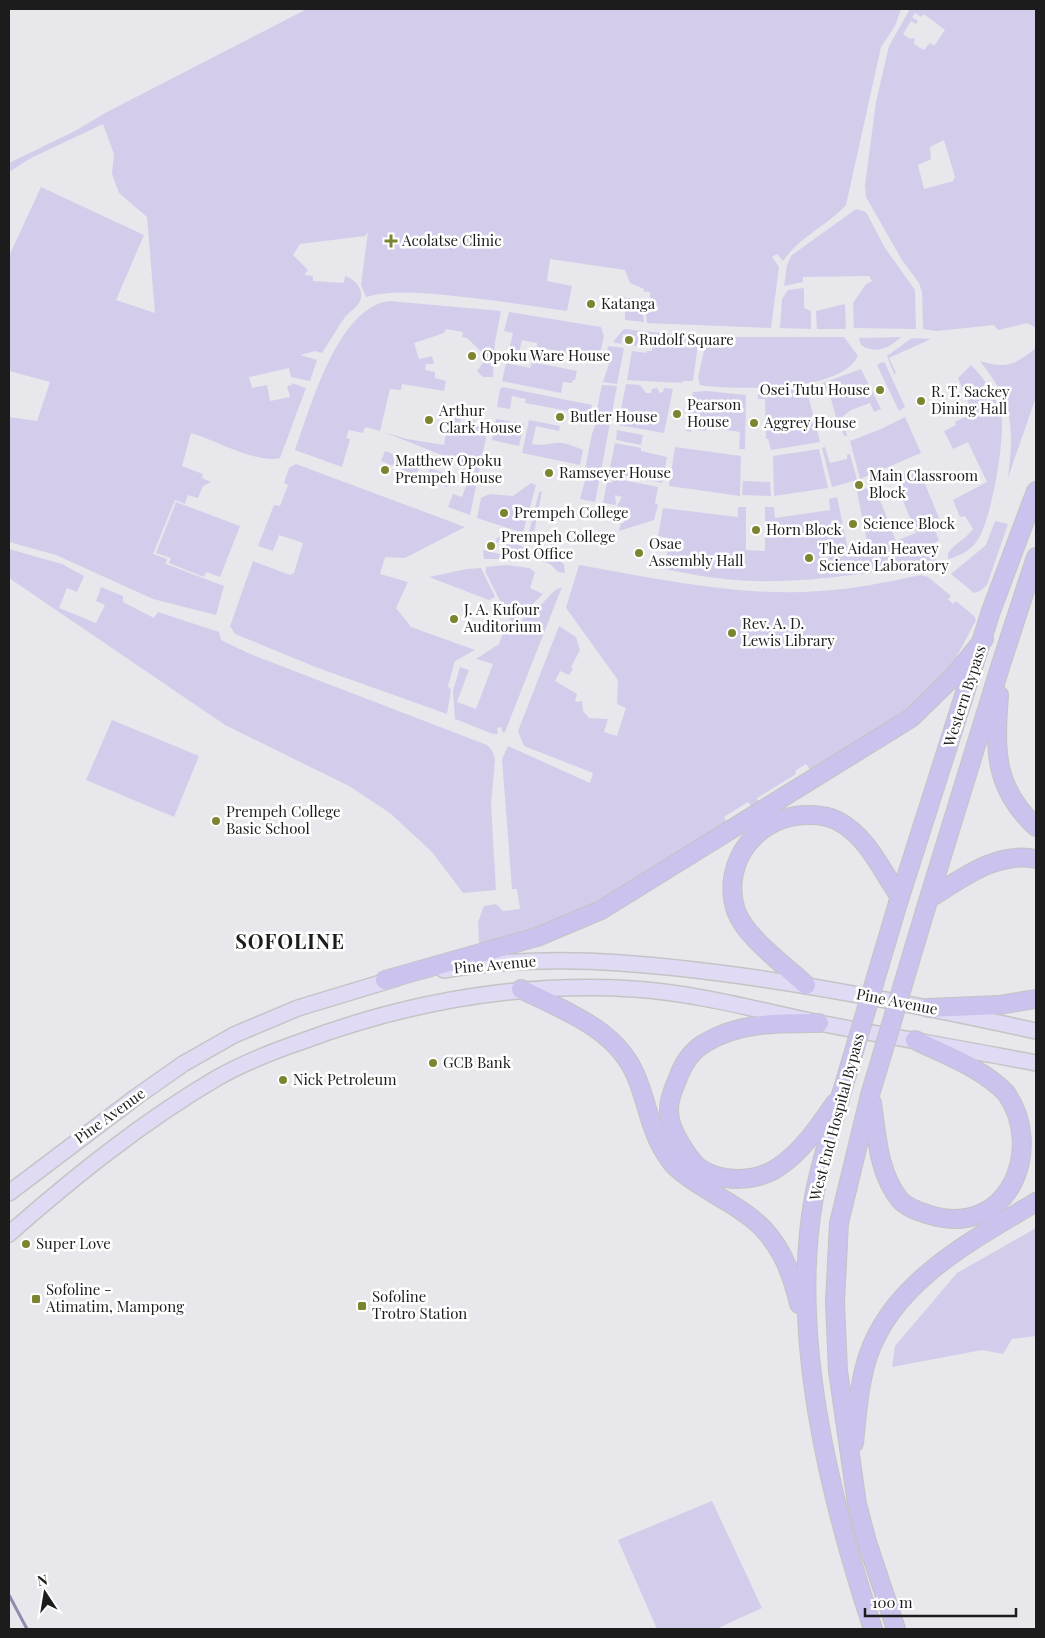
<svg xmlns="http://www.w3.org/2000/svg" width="1045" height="1638" font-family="'Playfair Display',serif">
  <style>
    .green { fill: #d3cdeb; fill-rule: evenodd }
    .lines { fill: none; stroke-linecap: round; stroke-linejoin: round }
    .stream { stroke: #938bae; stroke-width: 3 }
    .primary-casing { stroke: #c4c4c4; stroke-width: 18 }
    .highway-casing { stroke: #c4c4c4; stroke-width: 20 }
    .primary { stroke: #e0daf5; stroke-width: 15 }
    .highway { stroke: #cbc2ee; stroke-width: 18 }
    .highway-bridge-casing { stroke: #c4c4c4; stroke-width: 20; stroke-linecap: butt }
    .highway-bridge { stroke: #cbc2ee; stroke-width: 18 }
    .poi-dot { fill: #7c8430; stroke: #fff; stroke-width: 2 }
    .labels { text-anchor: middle; stroke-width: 5; stroke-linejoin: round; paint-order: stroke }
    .poi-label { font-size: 15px; fill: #1c1c1d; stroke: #fff; text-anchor: start }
    .street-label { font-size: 15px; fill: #1c1c1d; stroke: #fff }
    .district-label { font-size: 20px; font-weight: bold; letter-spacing: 1px; fill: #1c1c1d; stroke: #fff }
  </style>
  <rect width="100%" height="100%" fill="#e8e7eb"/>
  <g class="green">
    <path d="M 307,9 L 901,9 L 895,26 L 881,47 L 846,205 C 827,226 799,237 783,261 L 777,254 L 772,257 L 779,267 L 771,328 L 647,323 L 646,314 L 653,311 L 652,306 L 650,306 L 650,292 L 644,292 L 644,289 L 630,283 L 625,270 L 550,259 L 547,281 L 572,286 L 567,311 C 527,305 486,299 445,295 C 418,293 392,290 366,297 L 361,285 L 368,232 L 365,236 L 300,244 L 293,255 L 308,270 L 304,275 L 313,276 L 313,281 L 344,283 L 345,276 C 356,279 366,292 359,303 C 356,308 349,312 345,317 C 337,328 330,341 322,353 L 315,351 L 300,355 L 317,360 L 310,381 L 291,377 L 289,368 L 249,377 L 252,388 L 267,385 L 270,401 L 290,397 L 287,386 L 292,385 L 292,383 L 306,388 L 280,458 C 257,464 215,440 191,433 L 182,466 L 203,474 L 202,478 L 211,482 L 203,486 L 198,498 L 188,495 L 185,504 L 175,500 L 153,554 L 167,559 L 166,564 L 224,586 L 216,615 L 153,599 L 56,555 L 9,542 L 9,417 L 37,421 L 50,382 L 9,371 L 9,256 L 41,187 L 144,235 L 116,300 L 155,313 L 147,217 L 119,193 L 112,174 L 114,154 L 103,124 L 31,158 L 9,172 L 9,163 L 75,131 L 107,112 Z"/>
    <path d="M 910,9 L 1036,9 L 1036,328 L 1027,323 L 998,330 L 994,325 L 937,331 L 923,329 L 922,292 L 919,283 L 902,260 L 866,197 L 865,185 L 876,102 L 889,46 ZM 915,13 L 921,17 L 924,14 L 945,30 L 934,46 L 930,43 L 924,50 L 914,44 L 915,38 L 910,39 L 903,34 L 911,21 L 916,24 L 918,21 L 912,17 ZM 944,140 L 955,177 L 953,181 L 924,189 L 918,165 L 931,159 L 930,147 Z"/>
    <polygon points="856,209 866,212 885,248 915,290 916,329 854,328 853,303 866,284 872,281 869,276 803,277 803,282 784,286 787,265 792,255"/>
    <polygon points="804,288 804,308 811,311 811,329 780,328 782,299 788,290"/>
    <polygon points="622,297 644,300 644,305 639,305 639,314 643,314 644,322 625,320 625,303"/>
    <path d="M 389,301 L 501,311 L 495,342 L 493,377 L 483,377 L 477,371 L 487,357 L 467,338 L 462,337 L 463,332 L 446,329 L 444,333 L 414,343 L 419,359 L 432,356 L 434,364 L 426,364 L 425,370 L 435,372 L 435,378 L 446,381 L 444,391 L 402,384 L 401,390 L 390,389 L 380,431 L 365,427 L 363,433 L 349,430 L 346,438 L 350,439 L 342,467 L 295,450 C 311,407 337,308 389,301 Z"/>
    <polygon points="845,304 846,329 817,329 816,311"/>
    <polygon points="509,312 601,327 604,336 599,359 537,347 537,343 522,340 519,353 509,350 513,333 504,331"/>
    <polygon points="624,329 699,337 693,381 683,381 682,383 627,380 632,351 647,353 647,351 652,351 653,344 646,343 645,346 634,346 636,336 623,334 621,344 613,342"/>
    <path d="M 707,337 L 844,337 L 858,356 C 840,393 741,389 705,386 L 700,385 L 698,378 Z"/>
    <path d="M 901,337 C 889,348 876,355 861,345 L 859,338 Z"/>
    <polygon points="912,338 931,339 889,358 896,373 894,374 887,356"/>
    <polygon points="608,346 624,348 617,384 603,382 609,364 605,363"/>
    <path d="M 1036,348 L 1036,397 L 1008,478 C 1014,425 1014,405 980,361 C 1008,369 1014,365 1036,348 Z"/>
    <polygon points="532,362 577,371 575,380 573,380 572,383 563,382 561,393 502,381 506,363 530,368"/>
    <polygon points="882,362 885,363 905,407 899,411 877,365"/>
    <path d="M 971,365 C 984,378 996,395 1001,413 C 1006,437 991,522 977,541 C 970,551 960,556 948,559 L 948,553 C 955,543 966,539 973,529 L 965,516 L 960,517 L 953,500 L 987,482 L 968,442 L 953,449 L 944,431 L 956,425 L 955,422 L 973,413 L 958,378 Z"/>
    <polygon points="861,369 881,409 874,412 870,403 851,410 842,417 847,436 844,436 841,427 839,428 828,388 825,389 823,383"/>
    <polygon points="626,384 640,385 646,393 651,393 652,389 657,388 660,393 663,392 664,388 673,389 664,433 618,425"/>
    <polygon points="602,385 617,386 601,471 585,469 592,434 597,420 595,419"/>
    <polygon points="503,387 592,405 590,415 525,403 526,399 512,396 510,409 497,407 500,389"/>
    <polygon points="806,387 820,442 771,450 768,439 766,439 765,399 758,399 758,394"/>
    <polygon points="707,391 746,395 745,449 739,449 740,432 707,427 706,431 692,429 691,432 686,431 687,422 692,423 693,421 688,420 691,402 696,403 697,401 692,399 693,392"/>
    <polygon points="455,416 461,417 459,430 469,432 471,419 474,420 486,438 470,515 448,507 453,494 462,497 469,478 460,475 464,464 384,432 407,439 444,445 447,428 453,429"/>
    <polygon points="905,417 921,453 860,479 850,441 881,429"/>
    <polygon points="496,419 524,424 519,446 492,440"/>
    <path d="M 529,420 L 560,426 L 559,431 L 536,426 L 532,444 C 544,446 545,444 556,443 C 564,442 575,447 583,450 L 580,465 L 522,453 Z"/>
    <polygon points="617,430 643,435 641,445 616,440"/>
    <polygon points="615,443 641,448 641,451 667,457 662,483 609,472"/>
    <polygon points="675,447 741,456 740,496 669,486"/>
    <polygon points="825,447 830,463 847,459 847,455 850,454 857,480 832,487 822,448"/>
    <polygon points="819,449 828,488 774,496 773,456"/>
    <polygon points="385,451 420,465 416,475 381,461"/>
    <polygon points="296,464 465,527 405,558 385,557 380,574 408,582 396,608 411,627 475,650 455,661 448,686 451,690 447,714 318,668 235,634 230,626 253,561 290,575 294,573 303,543 279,535 273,551 258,546 274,505 280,506 288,485 284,483 289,468"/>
    <path d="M 918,467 L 939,518 L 931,521 L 939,540 L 930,547 L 937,561 C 876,572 813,583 752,581 C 722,580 694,575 665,569 L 669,538 L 658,536 L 663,508 L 738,517 L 738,507 L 746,507 L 746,550 L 765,551 L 765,507 L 774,507 L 775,518 L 830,510 L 829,499 L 837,497 L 849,555 L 869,551 L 857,492 L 867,488 L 870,497 L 878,495 L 896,541 L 916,533 L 894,478 Z"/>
    <polygon points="430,468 451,476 447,487 425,479"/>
    <polygon points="585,473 600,476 595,502 580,499 586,476"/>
    <polygon points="613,478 658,487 655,503 658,505 654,520 619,531 621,523 624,523 626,508 617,506 622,497 615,495 616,505 603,503 607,482 612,483"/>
    <polygon points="743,481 770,482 771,496 742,495"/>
    <polygon points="531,483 536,485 523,533 477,518 481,498 490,494 513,496"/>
    <polygon points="542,491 534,533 558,540 557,547 528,536 539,492"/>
    <polygon points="176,502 240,526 220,577 206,572 204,577 169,563 171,558 156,553"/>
    <polygon points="995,521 1008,524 987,585 980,591 974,593 951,574 986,545"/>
    <polygon points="497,537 558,560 564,564 565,573 558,572 550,564 527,556 525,559 484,559 483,550 503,555 506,545 496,542"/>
    <polygon points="9,549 62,564 84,576 77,592 67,588 59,608 96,623 105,605 96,601 101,587 123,596 123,602 154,618 158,612 219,632 221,640 250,654 487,745 492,750 495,760 491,804 496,890 463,893 432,852 390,813 349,786 225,725 9,578"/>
    <polygon points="506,565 529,568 535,572 530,588 543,594 514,622 510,620 486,573 486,567"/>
    <path d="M 579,565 C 658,579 739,597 820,591 C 853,589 888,582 921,575 L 928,577 L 951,596 L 948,599 L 953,604 L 956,601 L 974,616 L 976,620 C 963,644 950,673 931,693 C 902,721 847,749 811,771 L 806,764 L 795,771 L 796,774 L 757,798 L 760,805 L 753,809 L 748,802 L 724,817 L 728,824 L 583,911 L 522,934 L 479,944 L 478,922 L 484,906 L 496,904 L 503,911 L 520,909 L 517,889 L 512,889 L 502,759 L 508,746 L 590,783 L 593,773 L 524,746 L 518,731 L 559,626 L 576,637 L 580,650 L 571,667 L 573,669 L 569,675 L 560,671 L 555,681 L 577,694 L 575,702 L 582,701 L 583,711 L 589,718 L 608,719 L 604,732 L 617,736 L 626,708 L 617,704 L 618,680 L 566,608 Z"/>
    <polygon points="481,568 495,597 489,600 429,577 467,569"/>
    <polygon points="562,587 505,732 503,733 501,727 497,728 498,734 493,734 455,719 453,691 460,667 469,670 457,702 476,709 493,664 476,659 499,644 503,633 536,610 555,590"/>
    <polygon points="112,720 199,756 174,817 86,780"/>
    <polygon points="1036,1228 1036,1336 1012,1339 1003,1354 982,1350 892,1367 895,1346 957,1273"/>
    <polygon points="712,1501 762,1608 716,1629 657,1629 618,1540"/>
  </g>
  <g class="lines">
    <polyline class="stream" points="9,1595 27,1629"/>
    <g class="primary-casing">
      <g id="primary">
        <path d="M 444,970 C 543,953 637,962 735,975 C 836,989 936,1009 1036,1031"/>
        <polyline points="9,1193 136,1097 183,1064 234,1035 298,1008 397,978"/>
        <path d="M 9,1234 C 74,1177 142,1122 217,1078 C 243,1063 274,1051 303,1041 C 408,1002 521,982 634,989 C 696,993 758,1010 819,1023 C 891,1037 964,1049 1036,1063"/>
      </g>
    </g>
    <g class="highway-casing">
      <g id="highway">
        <path d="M 999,695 C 995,749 993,787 1036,827"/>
        <path d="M 930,898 C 963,878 996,851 1036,859"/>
        <polyline points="898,903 991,611 1036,491"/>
        <polyline points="925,911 1001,664 1036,557"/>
        <polyline points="385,980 537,937 601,910 911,718 952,678 984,639"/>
        <path d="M 806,985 C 785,965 746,938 736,911 C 720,861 759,814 809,815 C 819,815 829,816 838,821 C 868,837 881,870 900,897"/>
        <path d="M 521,989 C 564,1011 616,1028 636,1076 C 649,1107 650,1135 672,1163 C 681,1174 697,1183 708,1190 C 722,1199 738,1207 750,1217 C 779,1239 791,1270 799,1304"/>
        <polyline points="928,1008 999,1005 1036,999"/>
        <path d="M 819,1023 C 781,1023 739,1022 705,1043 C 691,1051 683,1064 678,1078 C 674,1087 668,1101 669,1111 C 669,1122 674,1133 680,1143 C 685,1151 690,1160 698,1167 C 721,1184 758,1182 780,1166 C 803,1150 819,1126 835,1103"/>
        <path d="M 841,1095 C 832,1128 820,1163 814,1197 C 789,1335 830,1499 873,1629"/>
        <polyline points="870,1095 839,1223 835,1302 838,1371 857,1504 867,1542 896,1629"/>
        <path d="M 872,1103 C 877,1136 878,1173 900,1200 C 907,1208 920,1212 930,1215 C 1009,1239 1045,1148 1006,1093 C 982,1068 945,1055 915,1040"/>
        <path d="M 854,1443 C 857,1414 859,1384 868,1356 C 893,1281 973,1240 1036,1202"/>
      </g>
    </g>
    <use href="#primary" class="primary"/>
    <use href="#highway" class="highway"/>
    <g class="highway-bridge-casing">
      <g id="highway-bridge">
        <polyline points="841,1095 898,903"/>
        <polyline points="870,1095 925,911"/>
      </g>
    </g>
    <use href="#highway-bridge" class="highway-bridge"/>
  </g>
  <g class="poi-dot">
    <path d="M388.5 233.5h5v5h5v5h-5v5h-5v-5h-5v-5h5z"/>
    <circle cx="591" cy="304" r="5"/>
    <circle cx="629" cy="340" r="5"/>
    <circle cx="472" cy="356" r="5"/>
    <circle cx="880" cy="390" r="5"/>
    <circle cx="921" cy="401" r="5"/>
    <circle cx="677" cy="414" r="5"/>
    <circle cx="560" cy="417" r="5"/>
    <circle cx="429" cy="420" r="5"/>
    <circle cx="754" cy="423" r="5"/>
    <circle cx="385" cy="470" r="5"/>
    <circle cx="549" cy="473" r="5"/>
    <circle cx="859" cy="485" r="5"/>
    <circle cx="504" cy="513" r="5"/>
    <circle cx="853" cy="524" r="5"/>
    <circle cx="756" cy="530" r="5"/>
    <circle cx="491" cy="546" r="5"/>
    <circle cx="639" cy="553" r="5"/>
    <circle cx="809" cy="558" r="5"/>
    <circle cx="454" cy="619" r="5"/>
    <circle cx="732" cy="633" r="5"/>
    <circle cx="216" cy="821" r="5"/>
    <circle cx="433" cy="1063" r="5"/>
    <circle cx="283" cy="1080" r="5"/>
    <circle cx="26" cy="1244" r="5"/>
    <rect x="31" y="1294" width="10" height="10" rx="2.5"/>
    <rect x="357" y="1301" width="10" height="10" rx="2.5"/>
  </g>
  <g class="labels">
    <g class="poi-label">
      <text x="402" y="246">Acolatse Clinic</text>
      <text x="601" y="309">Katanga</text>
      <text x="639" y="345">Rudolf Square</text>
      <text x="482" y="361">Opoku Ware House</text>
      <text x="870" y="395" text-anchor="end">Osei Tutu House</text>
      <text x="931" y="397">R. T. Sackey<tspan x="931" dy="17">Dining Hall</tspan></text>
      <text x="687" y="410">Pearson<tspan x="687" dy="17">House</tspan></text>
      <text x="439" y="416">Arthur<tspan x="439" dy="17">Clark House</tspan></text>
      <text x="570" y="422">Butler House</text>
      <text x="764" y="428">Aggrey House</text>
      <text x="395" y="466">Matthew Opoku<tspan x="395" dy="17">Prempeh House</tspan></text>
      <text x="559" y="478">Ramseyer House</text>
      <text x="869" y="481">Main Classroom<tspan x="869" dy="17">Block</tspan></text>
      <text x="514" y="518">Prempeh College</text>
      <text x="863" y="529">Science Block</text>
      <text x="766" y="535">Horn Block</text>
      <text x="501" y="542">Prempeh College<tspan x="501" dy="17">Post Office</tspan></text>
      <text x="649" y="549">Osae<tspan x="649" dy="17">Assembly Hall</tspan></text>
      <text x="819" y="554">The Aidan Heavey<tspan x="819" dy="17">Science Laboratory</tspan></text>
      <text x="464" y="615">J. A. Kufour<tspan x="464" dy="17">Auditorium</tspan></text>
      <text x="742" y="629">Rev. A. D.<tspan x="742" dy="17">Lewis Library</tspan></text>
      <text x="226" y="817">Prempeh College<tspan x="226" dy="17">Basic School</tspan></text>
      <text x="443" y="1068">GCB Bank</text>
      <text x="293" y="1085">Nick Petroleum</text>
      <text x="36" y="1249">Super Love</text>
      <text x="46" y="1295">Sofoline -<tspan x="46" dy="17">Atimatim, Mampong</tspan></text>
      <text x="372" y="1302">Sofoline<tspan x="372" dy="17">Trotro Station</tspan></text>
    </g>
    <g class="street-label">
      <text transform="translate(965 696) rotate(-72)" y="5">Western Bypass</text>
      <text transform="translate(495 965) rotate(-5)" y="5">Pine Avenue</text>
      <text transform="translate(897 1002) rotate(11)" y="5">Pine Avenue</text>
      <text transform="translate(110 1116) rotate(-36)" y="5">Pine Avenue</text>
      <text transform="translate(837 1117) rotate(-75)" y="5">West End Hospital Bypass</text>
    </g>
    <g class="district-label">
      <text x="290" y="949">SOFOLINE</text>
    </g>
  </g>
  <rect width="1045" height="1638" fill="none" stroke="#1c1c1d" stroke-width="20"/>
  <g transform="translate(45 1593) rotate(348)" stroke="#ffffff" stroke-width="4" paint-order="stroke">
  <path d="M0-4L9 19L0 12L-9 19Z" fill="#1c1c1d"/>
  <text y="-8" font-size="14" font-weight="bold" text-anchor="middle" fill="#1c1c1d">N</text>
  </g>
  <path d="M865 1608v8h151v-8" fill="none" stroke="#1c1c1d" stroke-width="2.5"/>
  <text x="872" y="1608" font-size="15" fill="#1c1c1d" stroke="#ffffff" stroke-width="4" paint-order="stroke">100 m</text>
</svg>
